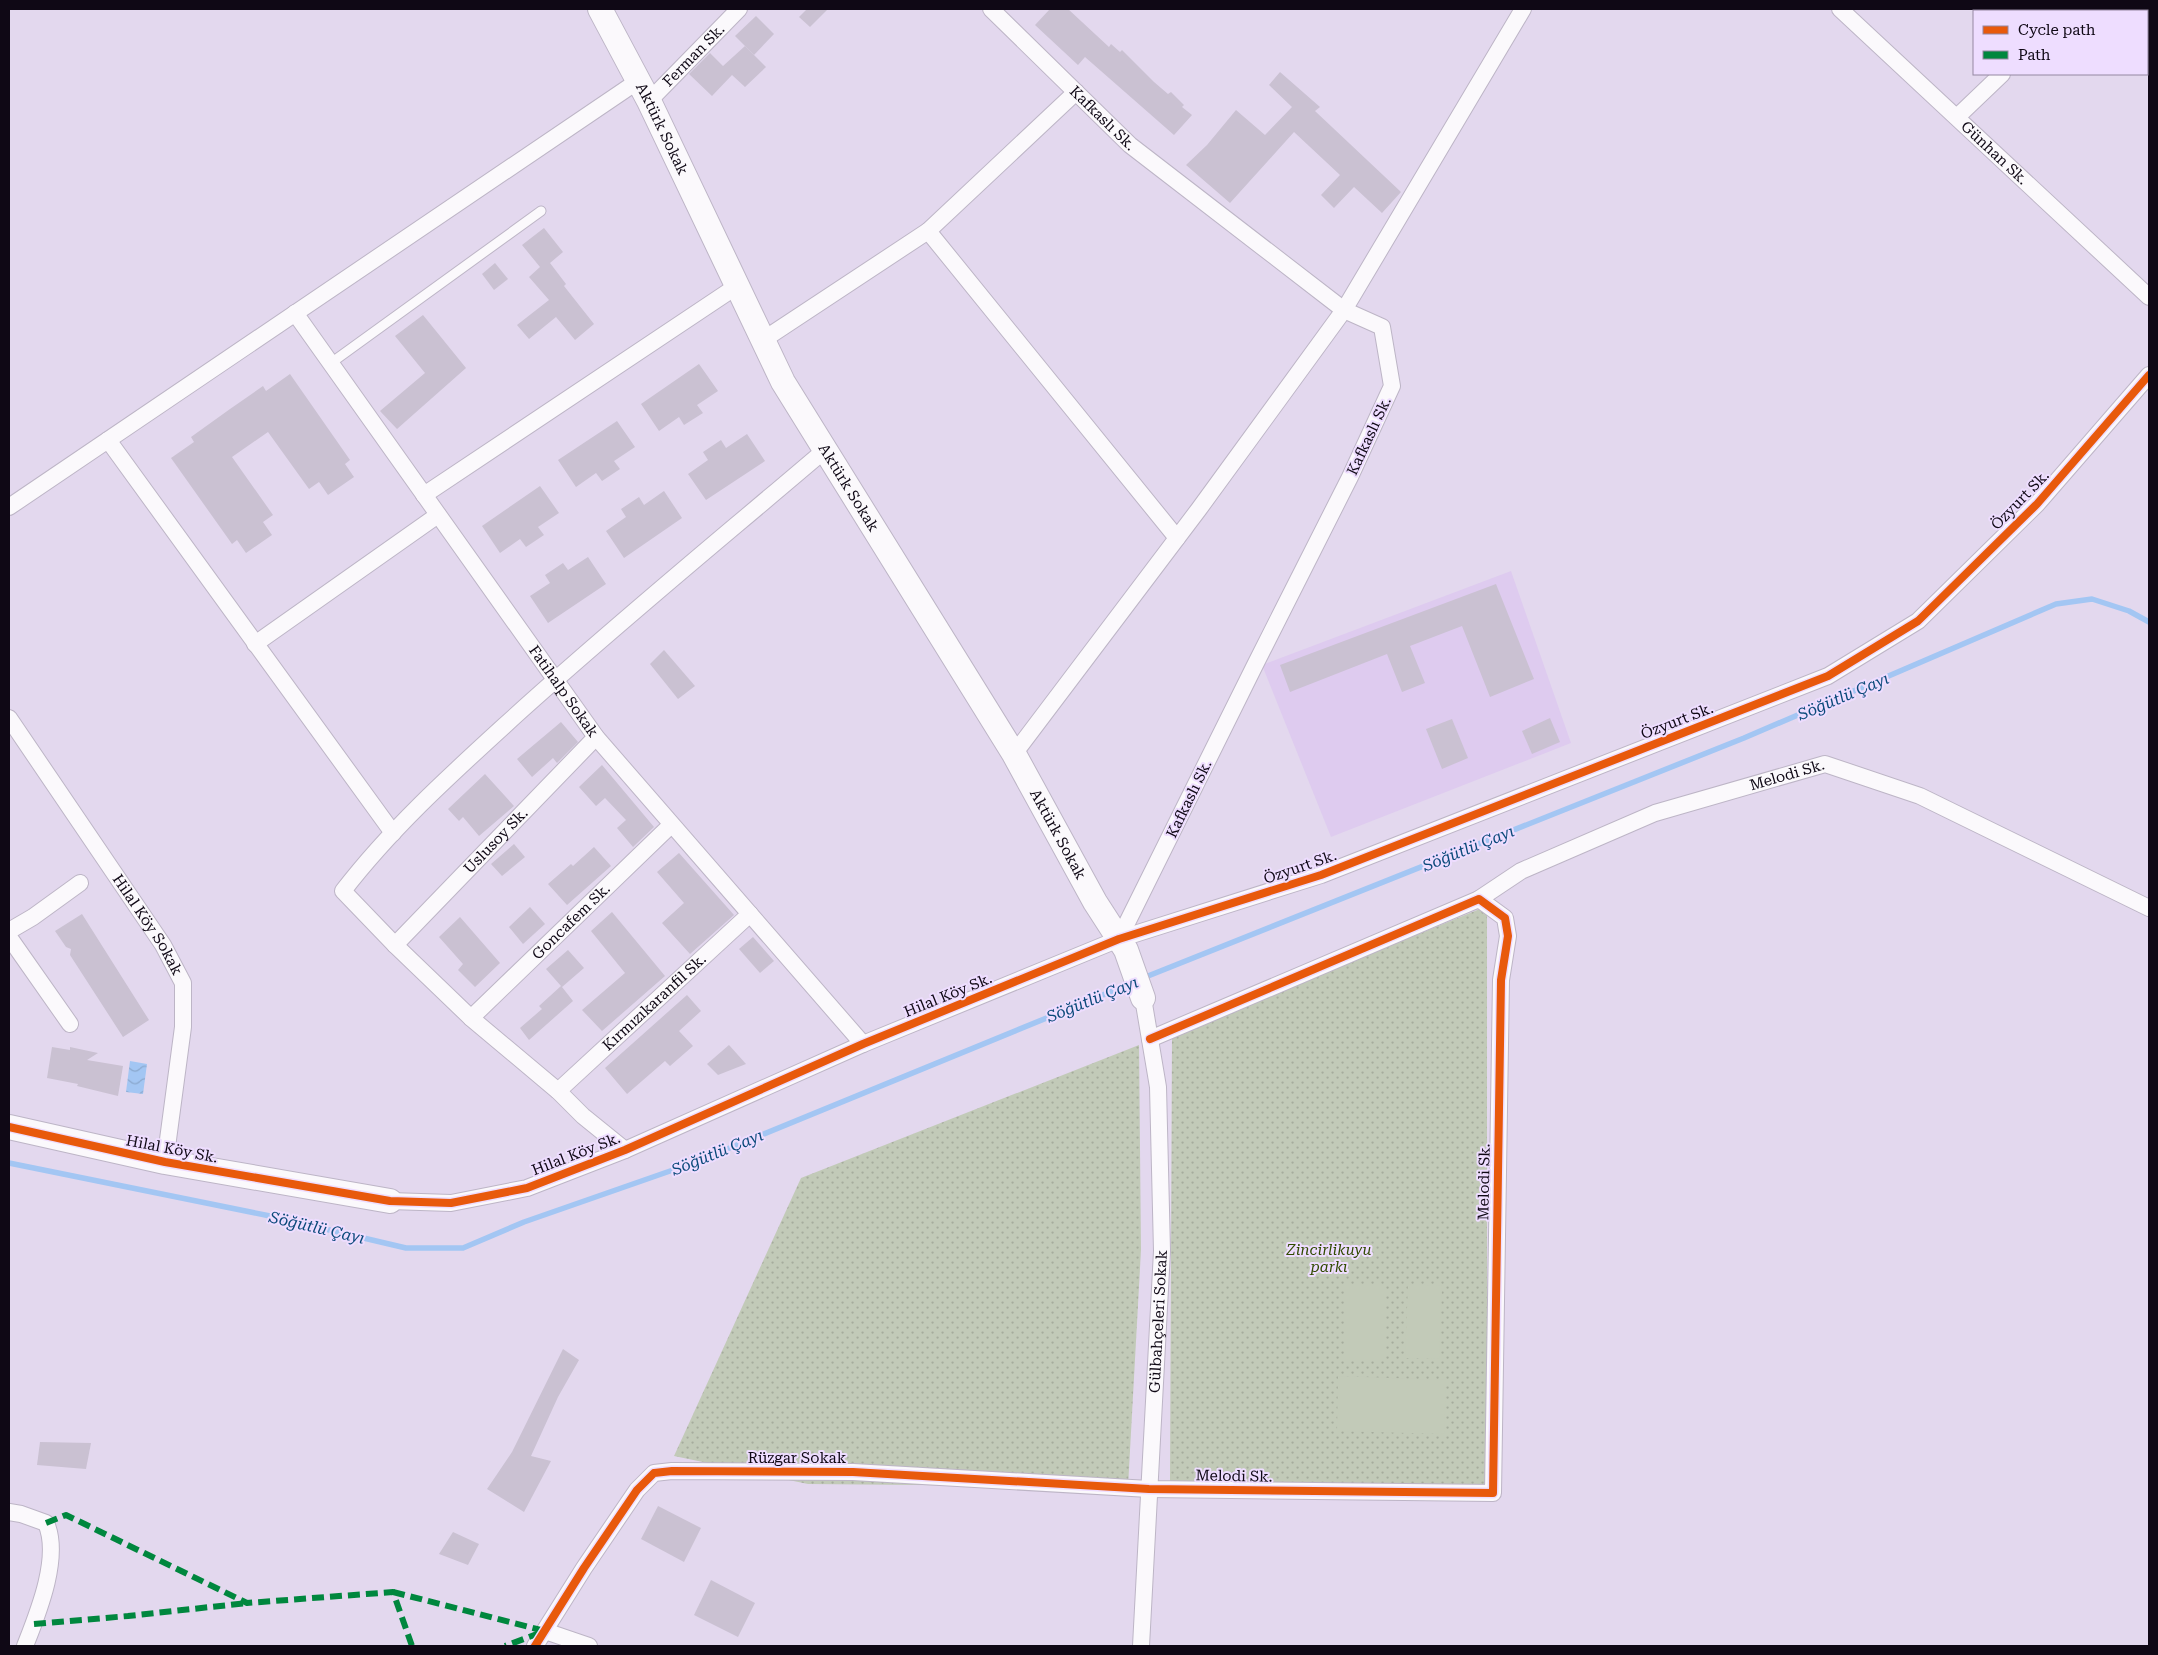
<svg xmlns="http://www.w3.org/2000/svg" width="2158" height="1655" font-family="'Roboto Serif',serif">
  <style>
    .built { fill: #decbef }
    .grass { fill: url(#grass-dots) }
    .pitch { fill: #c2cab8 }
    .water { fill: url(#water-waves) }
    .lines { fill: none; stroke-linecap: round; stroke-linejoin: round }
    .stream { stroke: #a3c6f3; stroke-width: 5.5 }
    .building { fill: #cac1d2 }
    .lane-casing { stroke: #bdb5c6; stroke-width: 11 }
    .street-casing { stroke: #bdb5c6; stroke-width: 18 }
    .secondary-casing { stroke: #bdb5c6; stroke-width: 26 }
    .lane { stroke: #fbf9fc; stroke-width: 9 }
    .street { stroke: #fbf9fc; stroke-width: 16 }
    .secondary { stroke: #fbf9fc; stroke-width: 24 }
    .quiet { stroke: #00873e; stroke-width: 6; stroke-dasharray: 12 6; stroke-linecap: butt }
    .cycleway-casing { stroke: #edf; stroke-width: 11 }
    .cycleway { stroke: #e8590c; stroke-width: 8 }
    .labels { text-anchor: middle; stroke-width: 4; stroke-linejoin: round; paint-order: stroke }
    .street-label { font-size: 15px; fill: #0f0815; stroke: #edf }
    .park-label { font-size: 15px; font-style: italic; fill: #314b00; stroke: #edf }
    .water-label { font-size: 16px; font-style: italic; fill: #0a497a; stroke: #edf }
  </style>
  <defs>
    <pattern id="grass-dots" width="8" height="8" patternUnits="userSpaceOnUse" patternTransform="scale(1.25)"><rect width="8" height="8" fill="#c2cab8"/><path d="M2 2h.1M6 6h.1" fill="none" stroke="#a6ac9d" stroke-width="1.8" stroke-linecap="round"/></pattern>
    <pattern id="water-waves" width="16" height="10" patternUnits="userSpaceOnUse" patternTransform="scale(1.25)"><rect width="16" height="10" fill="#a3c6f3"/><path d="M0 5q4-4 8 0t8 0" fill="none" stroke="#8ba9cf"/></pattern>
  </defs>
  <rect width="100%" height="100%" fill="#e3d8ee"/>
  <polygon class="built" points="1511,571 1571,743 1331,837 1262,665"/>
  <g class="grass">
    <polygon points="1487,906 1487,1488 1170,1482 1172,1035"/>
    <polygon points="1139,1045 1141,1250 1128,1487 808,1484 674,1456 801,1178"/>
  </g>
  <g class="pitch">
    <rect x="1344" y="1284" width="41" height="75"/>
    <polygon points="1408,1284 1442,1286 1439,1359 1405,1358"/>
    <polygon points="1338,1376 1446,1380 1444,1434 1337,1431"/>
  </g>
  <polygon class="water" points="130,1061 147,1064 143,1094 126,1092"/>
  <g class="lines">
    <g class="stream">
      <polyline points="1143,978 1744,738 2056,604 2092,599 2129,611 2149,622"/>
      <polyline points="9,1163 270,1216 406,1248 463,1248 524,1222 693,1163 1132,983"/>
    </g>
  </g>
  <g class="building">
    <polygon points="807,9 828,9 810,27 799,17"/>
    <polygon points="1050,9 1068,9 1109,47 1111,44 1120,52 1122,50 1154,82 1168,94 1171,92 1184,105 1182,107 1192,115 1174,135 1085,57 1078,65 1035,25"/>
    <polygon points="756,16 774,34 754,55 735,36"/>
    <polygon points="745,46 766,67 745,87 732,75 712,96 689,74 710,53 723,66"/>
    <polygon points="1280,72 1320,107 1315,111 1401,192 1382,213 1354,187 1334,208 1321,195 1340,175 1294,132 1230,203 1186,165 1207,145 1236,110 1265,135 1292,107 1269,85"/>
    <polygon points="544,228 563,252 550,263 566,284 564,286 594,324 575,340 556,317 529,339 517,325 549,300 529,277 540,267 522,245"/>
    <polygon points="495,263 508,279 494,290 482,274"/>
    <polygon points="423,315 466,368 397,429 380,411 425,373 395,336"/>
    <polygon points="699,364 718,391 697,405 703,413 684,425 679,417 659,431 641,404"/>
    <polygon points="290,374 350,460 345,464 354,477 328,495 319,482 309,489 268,432 232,457 273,515 263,522 272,535 246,553 237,540 232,544 171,458 194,442 191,437 230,409 263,386 266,391"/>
    <polygon points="617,421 635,447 614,461 620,469 602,481 596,473 576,487 558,460"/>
    <polygon points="747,434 765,461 706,500 688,474 708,460 703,452 721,440 726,448"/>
    <polygon points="540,486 559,513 538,527 544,535 526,547 520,539 500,553 482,526"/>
    <polygon points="664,491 682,518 624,558 606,531 626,517 621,509 639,497 644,505"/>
    <polygon points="588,557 606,584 548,623 530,596 550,583 545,575 563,563 568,570"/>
    <polygon points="1496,584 1534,679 1490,697 1462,626 1410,646 1425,683 1402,692 1387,654 1290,692 1280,665"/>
    <polygon points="664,650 695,686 678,699 650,664"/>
    <polygon points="1550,718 1560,742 1532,754 1522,731"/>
    <polygon points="1452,719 1468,758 1442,769 1426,729"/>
    <polygon points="561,722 578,742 557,763 553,758 532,777 517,759"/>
    <polygon points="602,765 654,827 633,847 617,828 626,820 605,798 596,806 579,787"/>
    <polygon points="485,774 514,806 479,836 463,817 459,821 448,809"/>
    <polygon points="514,844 525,857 502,876 491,864"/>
    <polygon points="594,847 611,866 567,905 548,884 571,864 573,866"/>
    <polygon points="679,853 734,915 690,954 662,923 684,903 657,872"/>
    <polygon points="530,907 545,924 523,944 509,927"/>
    <polygon points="612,912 665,976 602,1031 582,1010 625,973 591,931"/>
    <polygon points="82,914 149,1020 123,1037 70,955 71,949 66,947 55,931"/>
    <polygon points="460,917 500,963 475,987 458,970 463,964 439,937"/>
    <polygon points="753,937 774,961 760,973 739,949"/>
    <polygon points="568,950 584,968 562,987 573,1001 529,1040 520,1028 542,1009 539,1006 561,986 546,969"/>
    <polygon points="687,995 701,1011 679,1031 693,1046 670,1066 665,1061 627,1094 605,1068"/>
    <polygon points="729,1045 746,1064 718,1075 707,1064"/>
    <polygon points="52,1047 70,1050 70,1047 98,1053 87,1060 123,1066 118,1096 77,1086 78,1084 47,1078"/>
    <polygon points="563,1349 579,1360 558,1397 531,1456 551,1461 524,1512 487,1489 512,1452"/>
    <polygon points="40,1442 91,1443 86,1469 37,1465"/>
    <polygon points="658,1506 701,1528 684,1562 641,1539"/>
    <polygon points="453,1532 479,1544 468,1565 439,1554"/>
    <polygon points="711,1580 755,1603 738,1637 694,1615"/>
  </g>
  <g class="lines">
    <g class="lane-casing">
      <polyline id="lane" points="331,363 541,211"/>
    </g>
    <g class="street-casing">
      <g id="street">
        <path id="s1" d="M 991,9 L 1130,145 L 1344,310 L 1382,327 L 1392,386 L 1350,477 L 1255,665 L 1119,939"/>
        <path id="s2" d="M 1840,9 L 2149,297"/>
        <polyline points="2060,11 2062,9"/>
        <path id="s3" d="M 649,101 L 739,9"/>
        <polyline points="1957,117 2002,74"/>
        <polyline points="928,231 1177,538"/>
        <path id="s4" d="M 295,313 L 596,737 L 863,1044"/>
        <polyline points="763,340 928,231 1076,92"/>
        <polyline points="108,440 393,833"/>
        <polyline points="424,495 737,286"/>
        <polyline points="9,507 638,81"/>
        <polyline points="255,644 438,515"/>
        <path id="s5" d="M 9,718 L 163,945 L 183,983 L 183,1027 L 165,1162"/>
        <polyline points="1014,754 1199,509 1344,310 1523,9"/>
        <path id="s6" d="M 1479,899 L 1521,871 L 1655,813 L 1825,764 L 1920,796 L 2149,908"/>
        <polyline points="9,931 33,917 80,883"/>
        <polyline points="9,937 70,1024"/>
        <path id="s7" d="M 395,945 L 596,737"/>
        <path id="s8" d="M 471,1018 L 671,825"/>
        <path id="s9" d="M 558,1091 L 750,914"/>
        <path d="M 625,1150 L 583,1116 L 558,1091 L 471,1018 L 395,945 L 343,891 C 390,830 447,778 504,726 C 608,631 717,542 825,450"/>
        <polyline points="390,1201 451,1203 527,1188 625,1150 863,1044 1119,939 1321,875 1828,676 1918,621 2037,504 2149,375"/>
        <path d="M 9,1512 L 21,1514 L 46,1523 C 61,1557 38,1613 25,1646"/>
        <polyline points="545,1631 589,1646"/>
        <polyline points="535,1646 584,1568 637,1490 654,1473 672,1471 853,1472 1149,1489 1493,1493 1501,980 1508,936 1505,918 1479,899 1150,1039"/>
        <path id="s10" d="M 1141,1646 L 1162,1251 L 1158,1087 L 1143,998"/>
      </g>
    </g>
    <g class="secondary-casing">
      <g id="secondary">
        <path id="s11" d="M 600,9 L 649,101 L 783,382 L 1014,754 L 1095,902 L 1126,950 L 1143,998"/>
        <polyline points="9,1127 165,1162 390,1201"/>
      </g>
    </g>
    <use href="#lane" class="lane"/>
    <use href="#street" class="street"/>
    <use href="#secondary" class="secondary"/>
    <g class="quiet">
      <polyline points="46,1523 66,1515 247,1603 393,1592 412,1646"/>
      <polyline points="393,1592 545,1631 505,1646"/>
      <polyline points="34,1624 128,1616 247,1603"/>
    </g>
    <g class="cycleway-casing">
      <g id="cycleway">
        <polyline points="9,1127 165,1162 390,1201 451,1203 527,1188 625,1150 863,1044 1119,939 1321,875 1828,676 1918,621 2037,504 2149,375"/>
        <polyline points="535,1646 584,1568 637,1490 654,1473 672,1471 853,1472 1149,1489 1493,1493 1501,980 1508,936 1505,918 1479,899 1150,1039"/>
      </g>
    </g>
    <use href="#cycleway" class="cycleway"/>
  </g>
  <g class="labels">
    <g class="street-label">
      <text dy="5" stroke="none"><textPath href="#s3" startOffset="64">Ferman Sk.</textPath></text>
      <text dy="5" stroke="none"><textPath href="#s1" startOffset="156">Kafkaslı Sk.</textPath></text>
      <text dy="5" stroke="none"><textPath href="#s11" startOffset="135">Aktürk Sokak</textPath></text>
      <text dy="5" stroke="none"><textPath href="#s2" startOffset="211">Günhan Sk.</textPath></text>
      <text transform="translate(1369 436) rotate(-65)" y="5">Kafkaslı Sk.</text>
      <text dy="5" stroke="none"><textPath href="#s11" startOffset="540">Aktürk Sokak</textPath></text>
      <text transform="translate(2020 500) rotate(-46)" y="5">Özyurt Sk.</text>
      <text dy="5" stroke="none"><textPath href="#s4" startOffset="464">Fatihalp Sokak</textPath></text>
      <text transform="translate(1677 721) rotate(-21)" y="5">Özyurt Sk.</text>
      <text dy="5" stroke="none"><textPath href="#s6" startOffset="334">Melodi Sk.</textPath></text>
      <text transform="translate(1189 799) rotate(-64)" y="5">Kafkaslı Sk.</text>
      <text dy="5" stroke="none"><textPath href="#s11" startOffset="945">Aktürk Sokak</textPath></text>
      <text dy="5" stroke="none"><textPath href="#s7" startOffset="145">Uslusoy Sk.</textPath></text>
      <text transform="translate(1300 867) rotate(-19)" y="5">Özyurt Sk.</text>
      <text dy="5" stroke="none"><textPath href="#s8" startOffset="139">Goncafem Sk.</textPath></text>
      <text dy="5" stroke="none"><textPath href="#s5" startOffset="249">Hilal Köy Sokak</textPath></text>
      <text transform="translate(948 995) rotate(-22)" y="5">Hilal Köy Sk.</text>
      <text dy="5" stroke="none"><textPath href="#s9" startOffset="131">Kırmızıkaranfil Sk.</textPath></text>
      <text transform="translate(172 1149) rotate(11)" y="5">Hilal Köy Sk.</text>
      <text transform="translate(576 1154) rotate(-21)" y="5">Hilal Köy Sk.</text>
      <text transform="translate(1484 1182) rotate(-89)" y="5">Melodi Sk.</text>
      <text dy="5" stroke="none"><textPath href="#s10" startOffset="325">Gülbahçeleri Sokak</textPath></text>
      <text x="797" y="1463">Rüzgar Sokak</text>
      <text transform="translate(1234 1476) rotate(1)" y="5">Melodi Sk.</text>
    </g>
    <g class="park-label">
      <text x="1329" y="1255">Zincirlikuyu<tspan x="1329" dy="17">parkı</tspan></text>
    </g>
    <g class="water-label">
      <text transform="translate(1843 696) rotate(-23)" y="6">Söğütlü Çayı</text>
      <text transform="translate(1468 848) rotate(-22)" y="6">Söğütlü Çayı</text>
      <text transform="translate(1092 999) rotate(-22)" y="6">Söğütlü Çayı</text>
      <text transform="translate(717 1152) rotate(-22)" y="6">Söğütlü Çayı</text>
      <text transform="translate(317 1227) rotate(13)" y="6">Söğütlü Çayı</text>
    </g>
  </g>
  <rect width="2158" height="1655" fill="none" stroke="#0f0815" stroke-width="20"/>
  <rect x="1973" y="10" width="175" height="65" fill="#eeddff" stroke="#9588a1"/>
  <rect x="1983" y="26" width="25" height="8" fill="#e8590c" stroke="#9588a1"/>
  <text x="2018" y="35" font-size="15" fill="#0f0815">Cycle path</text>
  <rect x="1983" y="51" width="25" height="8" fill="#00873e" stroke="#9588a1"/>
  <text x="2018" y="60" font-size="15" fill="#0f0815">Path</text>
</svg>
